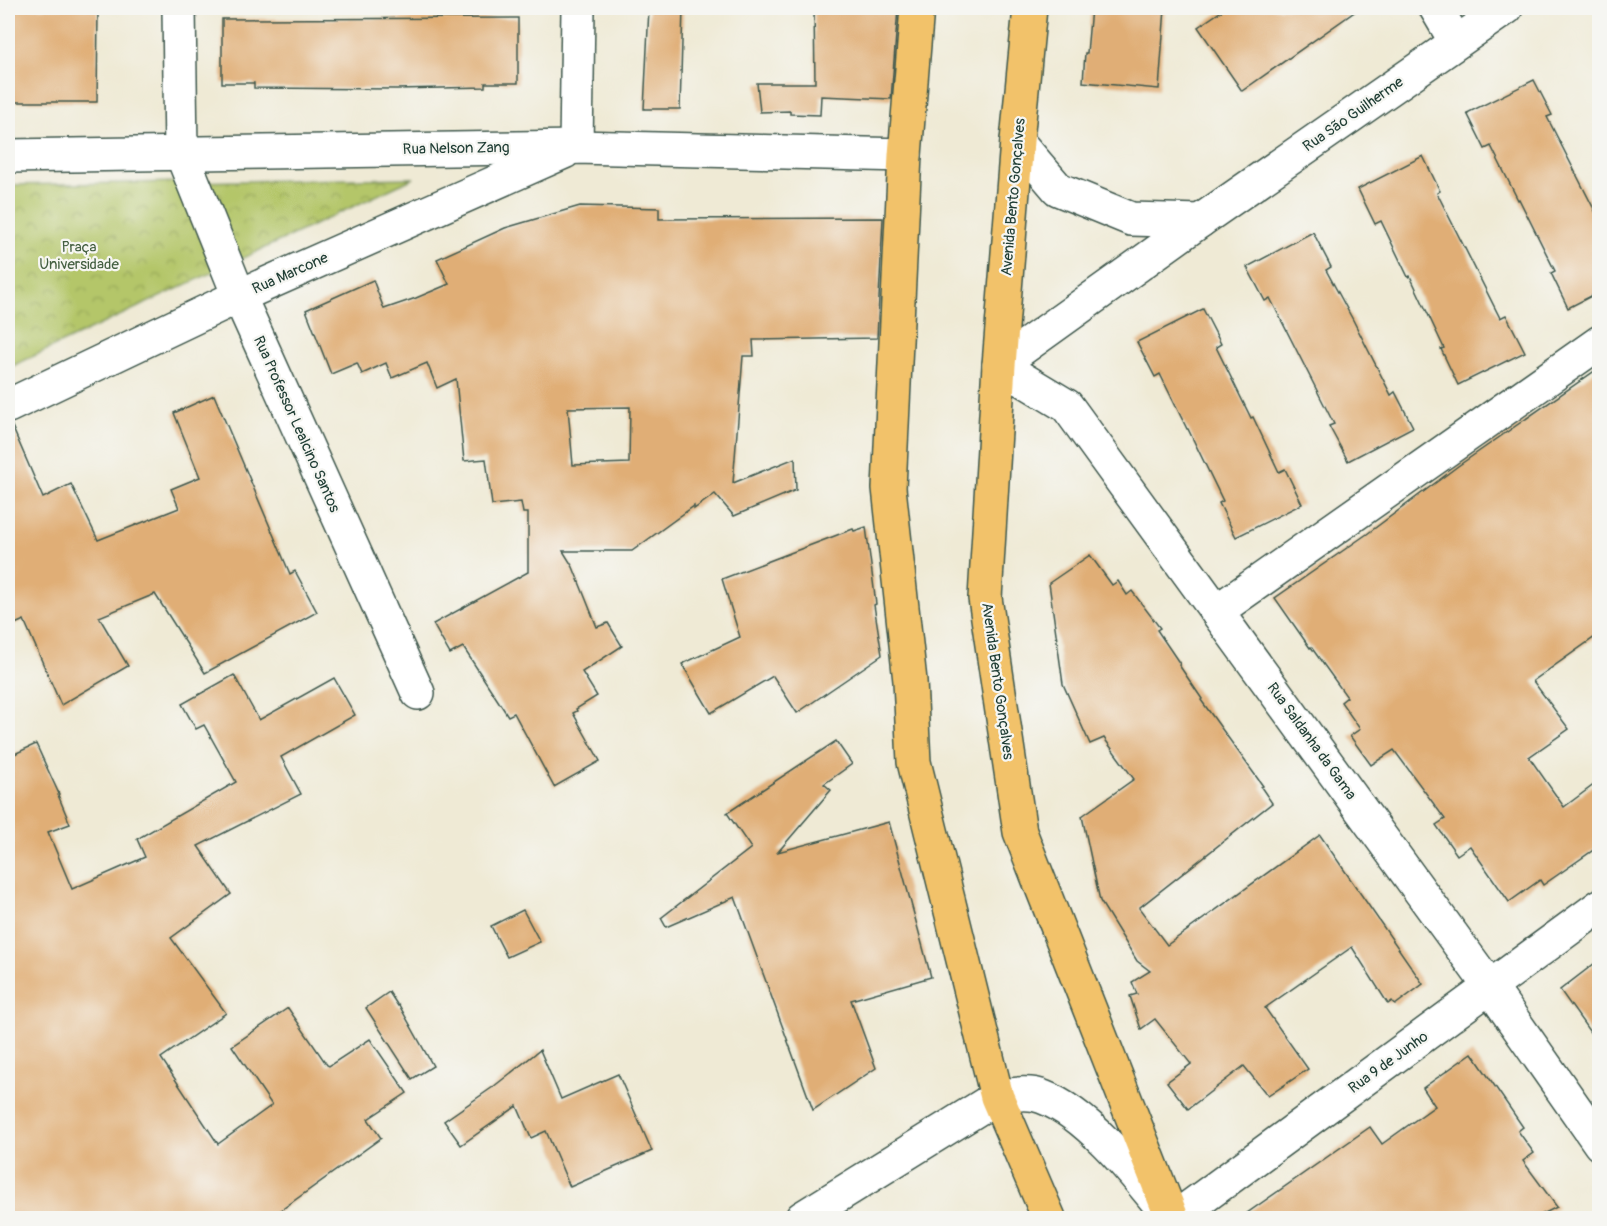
<svg xmlns="http://www.w3.org/2000/svg" width="1607" height="1226" font-family="Pangolin,sans-serif">
  <style>
    .park { fill: url(#park-crowns); stroke: #6a824e; stroke-width: 1.5 }
    .building { fill: #e0ae76; fill-rule: evenodd }
    .lines { fill: none; stroke-linecap: round; stroke-linejoin: round }
    .minor-casing { stroke: #3e574c; stroke-width: 36 }
    .major-casing { stroke: #3e574c; stroke-width: 36 }
    .minor { stroke: #fff; stroke-width: 33 }
    .major { stroke: #f2c26a; stroke-width: 33 }
    .labels { text-anchor: middle; stroke-width: 4.5; stroke-linejoin: round; paint-order: stroke }
    .street-label { font-size: 15px; fill: #1f3d34; stroke: #f6f6f2 }
    .park-label { font-size: 15px; fill: #445f41; stroke: #f6f6f2 }
  </style>
  <defs>
    <pattern id="park-crowns" width="20" height="18" patternUnits="userSpaceOnUse" patternTransform="scale(1.5)"><rect width="20" height="18" fill="#b4c669"/><path d="M2 6a3 3 0 1 1 6 0M12 15a3 3 0 1 1 6 0" fill="none" stroke="#92a257"/></pattern>
  </defs>
  <rect width="100%" height="100%" fill="#f6f6f2"/>
  <filter id="ink" filterUnits="userSpaceOnUse"><feTurbulence type="fractalNoise" baseFrequency=".0167" numOctaves="2"/><feDisplacementMap in="SourceGraphic" scale="12" xChannelSelector="R" yChannelSelector="G"/><feConvolveMatrix kernelMatrix="1 2 1 2 8 2 1 2 1" color-interpolation-filters="sRGB"/></filter>
  <filter id="wash" filterUnits="userSpaceOnUse"><feTurbulence type="fractalNoise" baseFrequency=".008" numOctaves="4" result="noise"/><feDisplacementMap in="SourceGraphic" scale="24" xChannelSelector="R" yChannelSelector="G"/><feGaussianBlur stdDeviation="1.35" result="paint"/><feColorMatrix in="noise" values="0 0 0 0 0 0 0 0 0 0 0 0 0 0 0 0 0 1.4 0 .05"/><feComposite in="paint" operator="in"/></filter>
  <g filter="url(#wash)">
    <rect width="100%" height="100%" fill="#efead5"/>
    <polygon class="park" points="414,178 8,368 8,185"/>
    <g id="blocks">
      <g class="building">
        <polygon points="8,8 98,8 97,102 8,102"/>
        <polygon points="649,8 683,8 680,109 644,109"/>
        <polygon points="814,8 898,8 891,99 821,96 820,115 790,114 790,111 760,112 757,83 815,83"/>
        <polygon points="1091,8 1165,8 1159,89 1083,82 1085,53 1087,53"/>
        <polygon points="1226,8 1360,8 1242,91 1198,27"/>
        <polygon points="518,18 518,83 485,83 485,87 397,89 254,88 254,83 222,83 222,19"/>
        <polygon points="1534,80 1552,115 1547,117 1599,219 1599,292 1568,308 1551,273 1555,271 1519,199 1518,200 1491,146 1485,149 1467,113"/>
        <polygon points="1423,156 1440,191 1437,193 1500,318 1506,315 1525,352 1458,385 1441,349 1444,348 1410,276 1408,277 1381,221 1375,224 1358,189"/>
        <path d="M 580,206 L 659,208 L 659,219 L 883,218 L 877,338 L 753,340 L 754,356 L 743,356 L 733,483 L 795,458 L 796,490 L 734,516 L 715,494 L 694,509 L 694,506 L 632,551 L 563,551 L 573,567 L 597,627 L 608,623 L 622,646 L 582,672 L 597,696 L 576,709 L 577,711 L 573,713 L 600,761 L 554,787 L 514,713 L 508,716 L 463,647 L 450,654 L 433,624 L 528,572 L 528,513 L 523,513 L 521,502 L 492,505 L 486,459 L 464,461 L 456,379 L 437,388 L 427,363 L 392,378 L 386,363 L 362,374 L 357,363 L 331,374 L 306,310 L 373,280 L 384,309 L 416,298 L 449,284 L 437,259 L 505,228 ZM 630,407 L 629,463 L 573,465 L 568,408 Z"/>
        <polygon points="1313,232 1331,267 1326,270 1353,320 1391,395 1395,392 1413,427 1348,461 1329,426 1334,424 1270,298 1265,301 1247,267"/>
        <polygon points="1203,309 1221,344 1216,347 1251,418 1253,417 1279,472 1285,469 1302,504 1236,537 1219,503 1223,501 1188,429 1187,429 1160,374 1155,377 1137,342"/>
        <polygon points="1599,368 1599,634 1533,681 1569,729 1529,757 1564,807 1599,781 1599,846 1543,885 1540,880 1509,902 1470,846 1457,855 1436,825 1445,819 1394,750 1371,765 1350,736 1360,729 1341,702 1347,697 1311,647 1310,648 1275,598 1367,534 1458,466"/>
        <polygon points="214,395 290,574 295,571 317,612 205,673 155,594 99,617 128,666 61,705 24,620 8,627 8,425 11,424 43,498 71,484 98,540 179,508 171,489 200,477 174,413"/>
        <polygon points="866,527 876,604 874,605 882,655 797,713 773,676 711,713 682,664 740,637 722,579 853,529 854,531"/>
        <polygon points="1090,555 1112,585 1118,581 1127,595 1132,591 1160,628 1157,630 1180,664 1179,665 1202,699 1201,700 1263,786 1261,787 1272,803 1139,908 1167,945 1320,835 1423,984 1395,1005 1392,1001 1388,1004 1352,947 1265,1008 1308,1069 1268,1096 1244,1066 1188,1109 1167,1082 1191,1064 1155,1019 1141,1029 1130,996 1137,994 1132,982 1150,971 1137,961 1100,901 1082,816 1134,779 1104,738 1090,744 1063,684 1049,583"/>
        <polygon points="234,675 259,720 334,678 355,715 281,757 301,794 198,846 231,894 171,938 226,1013 161,1058 218,1144 272,1105 232,1046 288,1008 327,1065 329,1066 370,1039 407,1093 368,1119 381,1138 270,1218 8,1218 8,757 36,744 59,794 58,795 70,824 48,832 72,889 145,857 137,839 236,782 204,725 196,729 182,704"/>
        <polygon points="836,741 852,764 824,784 831,790 778,852 889,822 931,977 851,1000 876,1068 813,1110 735,897 666,927 661,918 751,848 727,813"/>
        <polygon points="523,910 540,942 507,957 491,926"/>
        <polygon points="1599,960 1599,1045 1560,990"/>
        <polygon points="389,992 398,1006 399,1005 433,1066 412,1079 366,1008"/>
        <polygon points="540,1050 561,1099 618,1074 652,1151 570,1187 546,1131 531,1138 517,1106 461,1145 444,1121 493,1087"/>
        <polygon points="1472,1053 1523,1127 1518,1131 1534,1153 1523,1161 1557,1207 1535,1218 1240,1218 1370,1127 1382,1144 1435,1106 1423,1088"/>
      </g>
    </g>
  </g>
  <g filter="url(#ink)">
    <use href="#blocks" fill-opacity="0" stroke="#3e574c" stroke-width="1.5"/>
    <g class="lines">
      <g class="minor-casing">
        <g id="minor">
          <polyline points="179,8 181,152 239,296 418,693"/>
          <polyline points="1436,8 1456,42"/>
          <polyline points="1506,8 1200,221 999,365 1067,406 1490,987 1600,1144"/>
          <polyline points="1017,141 1058,189 1131,219 1200,221"/>
          <polyline points="576,147 578,8"/>
          <polyline points="8,156 576,147 905,155"/>
          <polyline points="8,406 239,296 564,152"/>
          <polyline points="1217,611 1600,342"/>
          <path d="M 802,1218 L 997,1097 C 1012,1095 1028,1091 1043,1097 C 1090,1115 1137,1177 1169,1216"/>
          <polyline points="1175,1218 1600,906"/>
        </g>
      </g>
      <g class="major-casing">
        <g id="major">
          <polyline points="917,8 905,155 889,488 910,681 914,762 997,1097 1049,1218"/>
          <polyline points="1030,8 1017,141 999,365 985,598 1020,832 1172,1218"/>
        </g>
      </g>
      <use href="#minor" class="minor"/>
      <use href="#major" class="major"/>
    </g>
  </g>
  <g class="labels">
    <g class="street-label">
      <text transform="translate(1353 114) rotate(-35)" y="5">Rua São Guilherme</text>
      <text transform="translate(456 148) rotate(-1)" y="5">Rua Nelson Zang</text>
      <text transform="translate(1013 197) rotate(-85)" y="5">Avenida Bento Gonçalves</text>
      <text transform="translate(290 273) rotate(-24)" y="5">Rua Marcone</text>
      <text transform="translate(297 424) rotate(66)" y="5">Rua Professor Lealcino Santos</text>
      <text transform="translate(998 681) rotate(82)" y="5">Avenida Bento Gonçalves</text>
      <text transform="translate(1312 741) rotate(54)" y="5">Rua Saldanha da Gama</text>
      <text transform="translate(1388 1062) rotate(-36)" y="5">Rua 9 de Junho</text>
    </g>
    <g class="park-label">
      <text x="79" y="252">Praça<tspan x="79" dy="17">Universidade</tspan></text>
    </g>
  </g>
  <rect width="1607" height="1226" fill="none" stroke="#f6f6f2" stroke-width="30"/>
</svg>
